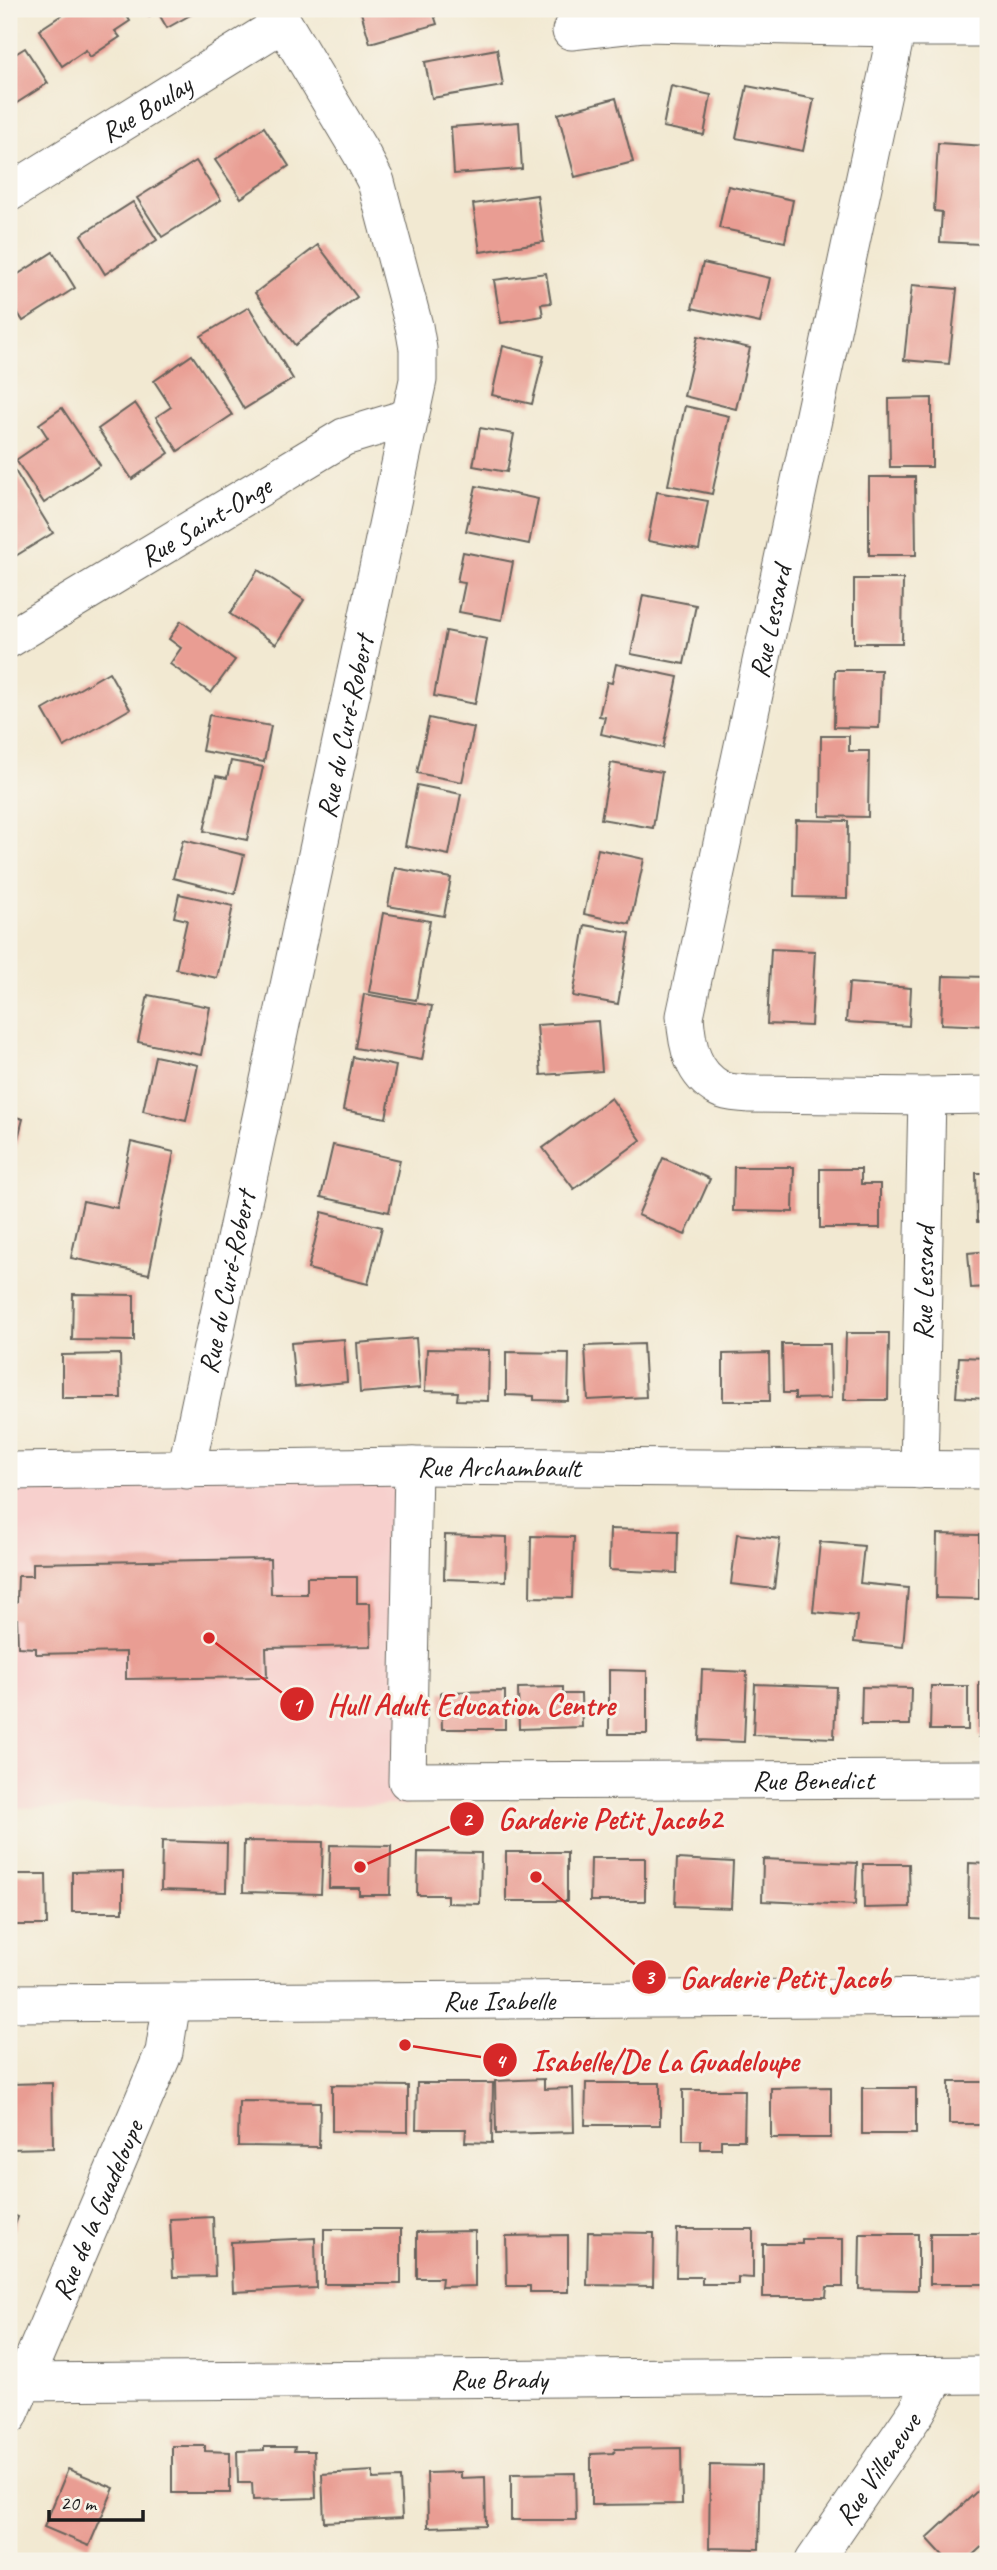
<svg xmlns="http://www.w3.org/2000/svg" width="997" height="2570" font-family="Caveat,sans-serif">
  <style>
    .built { fill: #f7d0cd }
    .building { fill: #e99d93 }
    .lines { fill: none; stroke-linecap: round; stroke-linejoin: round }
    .minor-casing { stroke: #67645c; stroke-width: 39 }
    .minor { stroke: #fff; stroke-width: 37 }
    .labels { text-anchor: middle; stroke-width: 6; stroke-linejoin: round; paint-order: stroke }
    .street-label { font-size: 28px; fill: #1c1c1c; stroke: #f7f3e8 }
    .leader { fill: none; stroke: #d62828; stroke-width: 2.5 }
    .callout-dot { fill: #d62828; stroke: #f7f3e8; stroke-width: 2.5 }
    .mark-label { font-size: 21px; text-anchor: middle; font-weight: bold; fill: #fff }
    .callout-label { font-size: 30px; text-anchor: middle; font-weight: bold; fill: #d62828; stroke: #f7f3e8; stroke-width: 6; stroke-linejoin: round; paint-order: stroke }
  </style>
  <rect width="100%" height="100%" fill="#f7f3e8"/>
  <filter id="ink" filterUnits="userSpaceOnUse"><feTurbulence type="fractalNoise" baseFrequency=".0143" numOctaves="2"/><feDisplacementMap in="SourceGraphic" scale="14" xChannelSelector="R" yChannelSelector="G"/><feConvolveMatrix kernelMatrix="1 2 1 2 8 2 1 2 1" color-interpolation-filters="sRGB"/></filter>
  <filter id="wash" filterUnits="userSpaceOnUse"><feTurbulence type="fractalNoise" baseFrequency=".00686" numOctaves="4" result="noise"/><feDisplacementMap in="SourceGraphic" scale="28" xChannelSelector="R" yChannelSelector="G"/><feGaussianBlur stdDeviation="1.57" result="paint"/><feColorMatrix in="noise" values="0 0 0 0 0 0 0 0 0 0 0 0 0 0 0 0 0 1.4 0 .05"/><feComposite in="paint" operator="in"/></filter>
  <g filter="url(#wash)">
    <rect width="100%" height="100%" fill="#f2e9d2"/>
    <polygon class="built" points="413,1466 407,1805 9,1808 9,1471"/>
    <g id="blocks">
      <g class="building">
        <polygon points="71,9 122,9 130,21 115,31 120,37 90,57 86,50 62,66 39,30"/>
        <polygon points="145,9 201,9 167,28 157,11 149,16"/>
        <polygon points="360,9 432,9 437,24 370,43"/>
        <polygon points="25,48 48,83 9,108 9,58"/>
        <polygon points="497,49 503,86 432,98 425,62"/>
        <polygon points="671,86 711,95 704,135 663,127"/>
        <polygon points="747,86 814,99 803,151 736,138"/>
        <polygon points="616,98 633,162 575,177 558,114"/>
        <polygon points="519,122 522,169 454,174 451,127"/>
        <polygon points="264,127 289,166 241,198 215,160"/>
        <polygon points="938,143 986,146 980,244 940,242 942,212 934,211"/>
        <polygon points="196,161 221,200 162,237 137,198"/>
        <polygon points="728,186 793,200 785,242 719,228"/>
        <polygon points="537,195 544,242 480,252 473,204"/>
        <polygon points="133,202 157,240 105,274 81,235"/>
        <polygon points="318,245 357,297 295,345 255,293"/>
        <polygon points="53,252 75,288 23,321 9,299 9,280"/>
        <polygon points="703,263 770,278 760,323 692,308"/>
        <polygon points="546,273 551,303 541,304 543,316 501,323 494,280"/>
        <polygon points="912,285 957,289 949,364 904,360"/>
        <polygon points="249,307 293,379 244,409 201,336"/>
        <polygon points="698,336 750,348 736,409 684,396"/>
        <polygon points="503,346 544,356 532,404 492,395"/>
        <polygon points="192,355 232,415 178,451 156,417 171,407 154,381"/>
        <polygon points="932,398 932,467 890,467 889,399"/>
        <polygon points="135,403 169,453 132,479 98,429"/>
        <polygon points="685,406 729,416 712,494 668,485"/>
        <polygon points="62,408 100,465 44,503 16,460 48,438 39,424"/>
        <polygon points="480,428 514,434 507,472 473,466"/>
        <polygon points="9,461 53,533 9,560"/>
        <polygon points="869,477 915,477 916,555 869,555"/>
        <polygon points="476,486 538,499 529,544 466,531"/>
        <polygon points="657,492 708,501 699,550 648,541"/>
        <polygon points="463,552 513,562 502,620 459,612 465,583 457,582"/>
        <polygon points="258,570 304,600 276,644 230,614"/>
        <polygon points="854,579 903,579 902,643 854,643"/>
        <polygon points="643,595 696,605 684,664 631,654"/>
        <polygon points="181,621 235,660 211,693 170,664 181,648 169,639"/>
        <polygon points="446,631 487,639 475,704 434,696"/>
        <polygon points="616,664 678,677 663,748 601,734 605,717 599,716 607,682 612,683"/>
        <polygon points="835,670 881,670 879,728 834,727"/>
        <polygon points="109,672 130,709 64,747 43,710"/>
        <polygon points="209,715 271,726 264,762 202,751"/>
        <polygon points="429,718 474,728 462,782 417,773"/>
        <polygon points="821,736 849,736 849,751 869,751 868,817 820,816"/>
        <polygon points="231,761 263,767 247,840 204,831 216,776 227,778"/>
        <polygon points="611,763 662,772 653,828 601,819"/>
        <polygon points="417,785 461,794 449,855 405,846"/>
        <polygon points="796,820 848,821 847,898 794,897"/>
        <polygon points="183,840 244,855 235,894 173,878"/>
        <polygon points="598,849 644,859 630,924 584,914"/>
        <polygon points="395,868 451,878 444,916 388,906"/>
        <polygon points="179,894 233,906 217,978 176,969 187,920 174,917"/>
        <polygon points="383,913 430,921 416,1000 369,992"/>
        <polygon points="585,925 630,933 618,1004 573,996"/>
        <polygon points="771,949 815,951 811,1026 767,1024"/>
        <polygon points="943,976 988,977 988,1026 941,1024"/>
        <polygon points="849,983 911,988 909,1026 846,1022"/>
        <polygon points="364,994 432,1006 422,1060 355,1048"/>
        <polygon points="148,995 210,1007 201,1055 138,1042"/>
        <polygon points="598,1021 602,1071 541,1075 537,1025"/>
        <polygon points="155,1056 198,1065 186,1121 143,1111"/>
        <polygon points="353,1057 396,1066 386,1118 343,1110"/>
        <polygon points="611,1098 641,1140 574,1189 543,1148"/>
        <polygon points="9,1115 23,1119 10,1169 9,1169"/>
        <polygon points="131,1142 174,1152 149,1274 71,1258 83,1201 117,1208"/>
        <polygon points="333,1145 400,1160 389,1212 321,1197"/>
        <polygon points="663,1158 710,1179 685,1235 638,1215"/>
        <polygon points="734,1167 794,1167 793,1212 733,1211"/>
        <polygon points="820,1169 861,1169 861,1184 880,1184 880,1228 820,1228"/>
        <polygon points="976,1173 988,1173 988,1222 977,1222"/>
        <polygon points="322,1212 382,1227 368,1284 308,1269"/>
        <polygon points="988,1251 988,1287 971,1288 968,1253"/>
        <polygon points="73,1294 134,1295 134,1341 72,1340"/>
        <polygon points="846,1333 889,1333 888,1400 844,1400"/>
        <polygon points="416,1338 420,1388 360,1393 357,1343"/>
        <polygon points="344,1339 347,1382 295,1387 291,1343"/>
        <polygon points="643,1344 646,1397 588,1400 585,1346"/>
        <polygon points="782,1344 830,1344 831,1398 795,1399 795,1393 783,1393"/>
        <polygon points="427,1349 489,1350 488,1401 457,1400 458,1392 425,1391"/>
        <polygon points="506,1352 569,1353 568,1401 534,1400 534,1396 506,1395"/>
        <polygon points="769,1353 770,1401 723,1401 723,1354"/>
        <polygon points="120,1354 121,1398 62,1398 62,1355"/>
        <polygon points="959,1357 988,1358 988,1399 956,1397"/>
        <polygon points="610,1529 678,1531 677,1573 609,1570"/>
        <polygon points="985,1531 988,1531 988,1594 984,1594"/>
        <polygon points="737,1534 780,1539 774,1589 731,1584"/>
        <polygon points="937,1534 979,1535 979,1599 936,1598"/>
        <polygon points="445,1535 507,1537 506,1581 444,1579"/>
        <polygon points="531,1536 574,1537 572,1598 530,1597"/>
        <polygon points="820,1542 864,1546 860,1583 908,1588 903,1647 854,1642 857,1616 813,1612"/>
        <polygon points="270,1559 271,1594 307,1594 307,1577 357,1577 357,1603 370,1603 371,1646 266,1648 267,1677 126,1679 126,1652 36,1654 36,1648 18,1647 17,1619 9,1619 9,1602 17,1602 18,1576 33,1576 33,1563"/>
        <polygon points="609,1670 647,1671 647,1734 609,1734"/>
        <polygon points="702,1670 747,1672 744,1742 699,1740"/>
        <rect x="979" y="1682" width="9" height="55"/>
        <polygon points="755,1684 836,1687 834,1738 753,1735"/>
        <polygon points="931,1686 968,1686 968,1730 930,1730"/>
        <polygon points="563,1687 563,1694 581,1694 582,1727 519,1729 518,1688"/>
        <polygon points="862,1687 911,1688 910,1725 861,1725"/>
        <polygon points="505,1691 505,1729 442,1729 441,1692"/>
        <polygon points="162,1841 227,1843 226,1892 161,1890"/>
        <polygon points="244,1841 323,1842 321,1894 243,1892"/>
        <polygon points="330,1845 391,1846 390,1895 359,1895 359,1888 329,1888"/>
        <polygon points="418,1852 481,1853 480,1904 447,1903 447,1895 417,1895"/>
        <rect x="506" y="1852" width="61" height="49"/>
        <polygon points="591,1858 645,1858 645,1901 590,1901"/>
        <polygon points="677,1859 733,1862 731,1908 675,1906"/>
        <polygon points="763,1859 857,1863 855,1905 762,1901"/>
        <polygon points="969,1863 988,1864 988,1917 968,1916"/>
        <polygon points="863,1864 909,1864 910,1907 864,1908"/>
        <polygon points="123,1871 123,1912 72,1912 72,1872"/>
        <polygon points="9,1874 46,1874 47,1925 12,1925 12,1917 9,1918"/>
        <polygon points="544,2079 544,2089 573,2088 574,2132 496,2134 495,2081"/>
        <rect x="949" y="2082" width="39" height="42"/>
        <polygon points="52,2083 53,2148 9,2149 9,2084"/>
        <polygon points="417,2083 493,2083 492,2143 465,2142 466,2129 416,2129"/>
        <polygon points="586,2083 660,2083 660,2125 585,2125"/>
        <polygon points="332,2085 408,2086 408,2132 332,2131"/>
        <polygon points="831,2087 831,2138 771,2138 771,2088"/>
        <rect x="862" y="2088" width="54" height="46"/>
        <polygon points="683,2090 745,2090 744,2140 721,2140 721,2149 701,2149 701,2140 683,2140"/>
        <polygon points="239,2101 320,2102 319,2147 238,2146"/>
        <polygon points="9,2213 18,2217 9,2240"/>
        <polygon points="213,2217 215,2276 173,2277 170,2219"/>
        <rect x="324" y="2229" width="77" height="55"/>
        <polygon points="677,2229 753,2229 753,2278 738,2277 738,2284 702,2284 702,2277 676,2277"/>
        <polygon points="475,2231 475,2286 441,2287 442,2278 417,2278 417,2232"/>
        <polygon points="588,2232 654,2233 653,2286 587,2285"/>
        <rect x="930" y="2233" width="58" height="51"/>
        <polygon points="860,2234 918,2234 918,2290 859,2289"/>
        <polygon points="568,2235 568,2292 530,2292 530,2286 507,2286 506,2236"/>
        <polygon points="315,2238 316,2288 233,2292 231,2242"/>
        <polygon points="802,2239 843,2239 843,2287 827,2287 826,2297 763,2297 763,2244 802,2244"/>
        <polygon points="172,2446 205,2446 205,2451 230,2452 230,2493 172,2493"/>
        <polygon points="264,2447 295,2447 294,2451 314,2451 316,2498 253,2500 252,2483 238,2483 237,2451 264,2450"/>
        <polygon points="681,2448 682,2504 591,2505 591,2454 614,2453 615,2449"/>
        <polygon points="710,2465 761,2466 759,2549 709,2548"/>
        <polygon points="68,2469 114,2488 89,2546 44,2527"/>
        <polygon points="373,2471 373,2479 400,2478 402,2518 324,2522 322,2474"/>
        <polygon points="461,2472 461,2478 485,2477 486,2525 428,2527 427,2473"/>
        <polygon points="575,2473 576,2520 511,2520 511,2474"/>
        <polygon points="988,2481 988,2541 966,2561 948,2561 927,2538"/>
      </g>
    </g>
  </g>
  <g filter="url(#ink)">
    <use href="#blocks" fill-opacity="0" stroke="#67645c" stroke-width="2"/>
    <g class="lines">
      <g class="minor-casing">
        <g id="minor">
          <polyline points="571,31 643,23 897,28"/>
          <path id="s1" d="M 9,193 L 283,23"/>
          <path id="s2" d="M 9,639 L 344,437 L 410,417"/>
          <path id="s3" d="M 927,1096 L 748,1094 C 740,1093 727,1093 720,1089 C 692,1074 687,1046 685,1016 L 897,28 L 988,28"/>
          <path id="s4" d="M 413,1466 L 407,1781 L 988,1779"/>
          <path id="s5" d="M 186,1470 L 418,380 L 418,349 L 414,326 L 376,182 L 361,153 L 275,9"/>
          <path id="s6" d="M 919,1470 L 927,1096 L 988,1095"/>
          <path id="s7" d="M 9,1471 L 413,1466 L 988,1470"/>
          <path id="s8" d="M 9,2003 L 988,1997"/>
          <path id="s9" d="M 9,2382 L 988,2375"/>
          <path id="s10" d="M 9,2416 L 164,2052 L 172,2002"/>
          <path id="s11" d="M 814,2561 L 917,2411 L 937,2376"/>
        </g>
      </g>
      <use href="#minor" class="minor"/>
    </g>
  </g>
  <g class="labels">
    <g class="street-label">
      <text dy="10" stroke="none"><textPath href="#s1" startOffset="161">Rue Boulay</textPath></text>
      <text dy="10" stroke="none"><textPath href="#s2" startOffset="229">Rue Saint-Onge</textPath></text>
      <text dy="10" stroke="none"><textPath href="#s3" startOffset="696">Rue Lessard</textPath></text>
      <text dy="10" stroke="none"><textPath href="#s5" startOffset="760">Rue du Curé-Robert</textPath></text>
      <text dy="10" stroke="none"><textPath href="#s5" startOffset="192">Rue du Curé-Robert</textPath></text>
      <text dy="10" stroke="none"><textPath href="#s6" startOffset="187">Rue Lessard</textPath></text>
      <text dy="10" stroke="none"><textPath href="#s7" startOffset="490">Rue Archambault</textPath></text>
      <text dy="10" stroke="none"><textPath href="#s4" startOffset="721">Rue Benedict</textPath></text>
      <text dy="10" stroke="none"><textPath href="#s8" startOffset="490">Rue Isabelle</textPath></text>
      <text dy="10" stroke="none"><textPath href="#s10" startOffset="224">Rue de la Guadeloupe</textPath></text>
      <text dy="10" stroke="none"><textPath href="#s9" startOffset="490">Rue Brady</textPath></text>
      <text dy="10" stroke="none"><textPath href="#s11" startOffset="112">Rue Villeneuve</textPath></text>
    </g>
  </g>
  <path class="leader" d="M209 1638L297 1704M360 1867L467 1819M536 1877L649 1977M405 2045L500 2060"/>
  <g class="callout-dot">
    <circle cx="209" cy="1638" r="7"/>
    <circle cx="360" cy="1867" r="7"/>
    <circle cx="536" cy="1877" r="7"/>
    <circle cx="405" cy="2045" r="7"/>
    <circle cx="297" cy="1704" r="18"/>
    <circle cx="467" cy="1819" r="18"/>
    <circle cx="649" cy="1977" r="18"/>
    <circle cx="500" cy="2060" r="18"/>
  </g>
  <g class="mark-label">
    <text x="297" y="1712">1</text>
    <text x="467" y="1826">2</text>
    <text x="649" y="1984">3</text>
    <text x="500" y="2068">4</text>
  </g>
  <g class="callout-label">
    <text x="471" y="1715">Hull Adult Education Centre</text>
    <text x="610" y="1829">Garderie Petit Jacob2</text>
    <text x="785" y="1988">Garderie Petit Jacob</text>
    <text x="665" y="2071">Isabelle/De La Guadeloupe</text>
  </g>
  <rect width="997" height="2570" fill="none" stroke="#f7f3e8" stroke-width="35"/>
  <path d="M49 2510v10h94v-10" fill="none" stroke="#1c1c1c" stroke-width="3.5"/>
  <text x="60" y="2510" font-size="21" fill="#1c1c1c" stroke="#f7f3e8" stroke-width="5" paint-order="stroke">20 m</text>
</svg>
